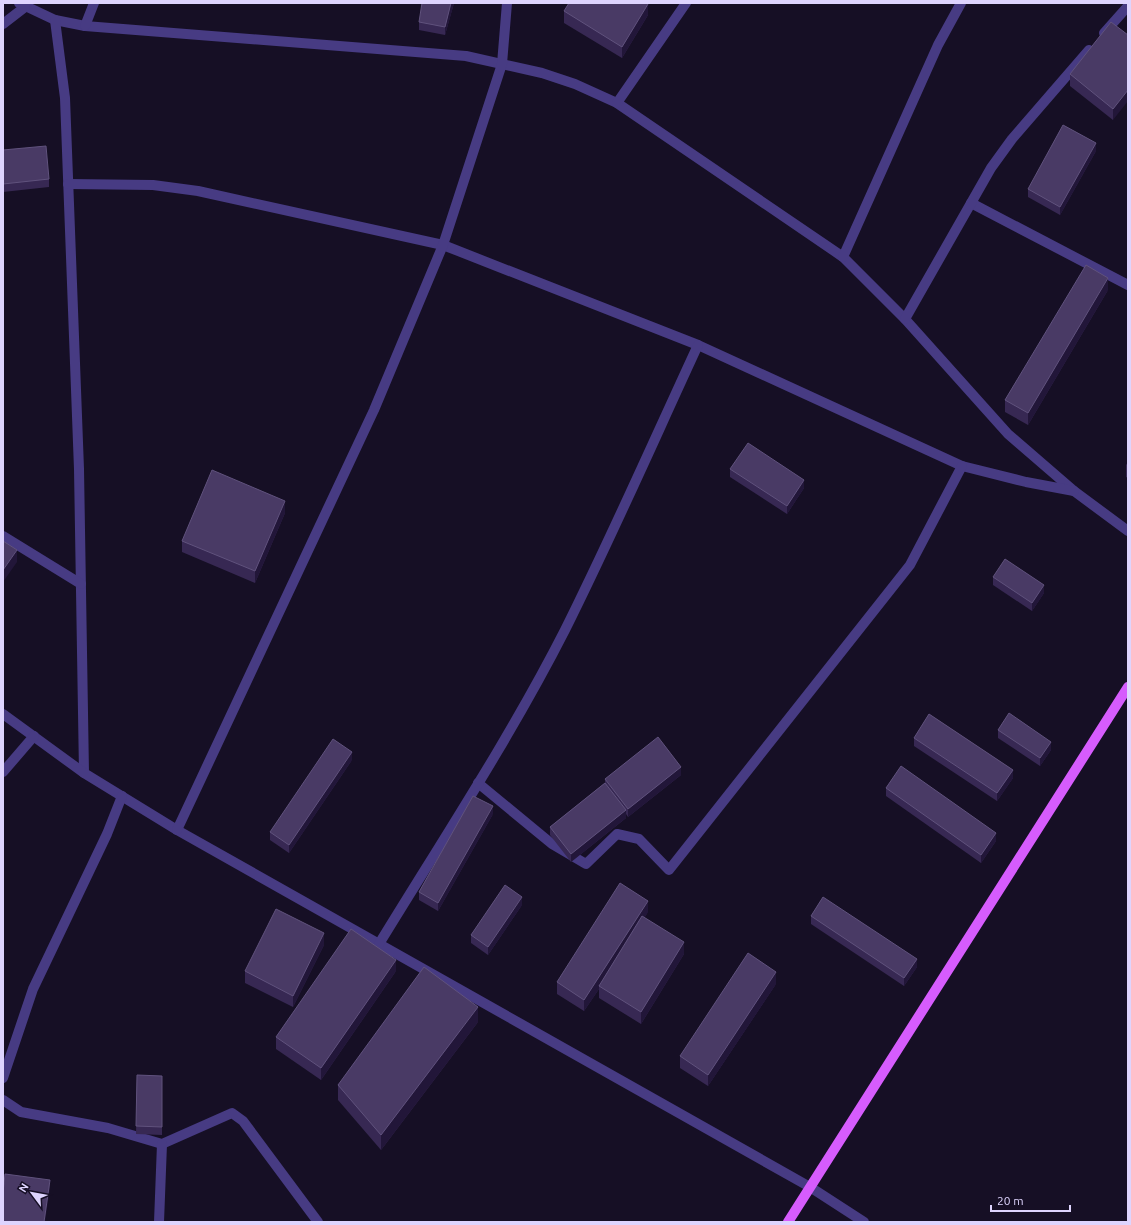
<svg xmlns="http://www.w3.org/2000/svg" width="1131" height="1225" font-family="Ubuntu,sans-serif">
  <style>
    .lines { fill: none; stroke-linecap: round; stroke-linejoin: round }
    .minor { stroke: #473b83; stroke-width: 10 }
    .major { stroke: #d65cfd; stroke-width: 10 }
    .wall { fill: #372853 }
    .shaded-wall { fill: #221639 }
    .building { fill: #493a65; stroke: #60527d }
  </style>
  <rect width="100%" height="100%" fill="#160f25"/>
  <g class="lines">
    <g class="minor">
      <polyline points="19,3 55,20 85,26 466,56 542,73 575,84 617,103 843,257 905,319 1008,434 1074,491 1128,531"/>
      <polyline points="55,20 65,98 79,469 84,773"/>
      <polyline points="3,24 25,7"/>
      <polyline points="85,26 94,3"/>
      <polyline points="1104,33 1128,6"/>
      <polyline points="617,103 686,3"/>
      <polyline points="68,184 153,185 198,191 443,245 698,345 962,466 1026,482 1074,491"/>
      <polyline points="971,203 1128,285"/>
      <polyline points="843,257 938,45 961,3"/>
      <polyline points="905,319 991,168 1012,139 1089,50"/>
      <polyline points="3,536 81,584"/>
      <polyline points="3,714 84,773 177,830 810,1187 864,1222"/>
      <polyline points="3,772 34,736"/>
      <polyline points="478,783 552,844 586,864 617,834 639,839 669,870 910,565 962,466"/>
      <polyline points="177,830 374,410 443,245 502,64 507,3"/>
      <path d="M 379,944 C 442,841 510,738 565,630 C 612,536 654,440 698,345"/>
      <polyline points="3,1078 33,989 107,834 122,796"/>
      <polyline points="3,1100 21,1112 108,1128 162,1144 232,1113 243,1121 318,1222"/>
      <polyline points="159,1222 162,1144"/>
    </g>
    <polyline class="major" points="788,1222 1128,687"/>
  </g>
  <g class="wall">
    <polygon points="454,3 445,35 419,30 419,22"/>
    <polygon points="564,11 648,15 622,58 564,23"/>
    <polygon points="1128,35 1113,120 1070,86 1070,74"/>
    <polygon points="3,150 49,179 49,187 3,192"/>
    <polygon points="1096,151 1060,215 1028,197 1028,189"/>
    <polygon points="1108,290 1028,425 1005,412 1005,400"/>
    <polygon points="1128,462 1128,478 1126,477 1126,465"/>
    <polygon points="730,469 804,488 787,514 730,477"/>
    <polygon points="285,513 255,583 182,552 182,541"/>
    <polygon points="993,577 1044,593 1032,611 993,585"/>
    <polygon points="998,730 1051,750 1040,766 998,738"/>
    <polygon points="914,738 1013,778 997,801 914,746"/>
    <polygon points="352,760 289,853 270,840 270,832"/>
    <polygon points="681,775 628,817 626,814 626,818 571,862 550,835 550,827 605,783 605,779"/>
    <polygon points="886,788 996,841 981,863 886,796"/>
    <polygon points="493,814 438,911 419,900 419,892"/>
    <polygon points="522,905 488,955 471,943 471,935"/>
    <polygon points="648,912 644,918 684,954 641,1024 599,998 599,989 584,1011 557,994 557,982"/>
    <polygon points="811,916 917,967 904,986 811,924"/>
    <polygon points="324,945 293,1007 245,983 245,971"/>
    <polygon points="396,971 321,1080 276,1049 276,1037"/>
    <polygon points="776,984 708,1086 680,1068 680,1056"/>
    <polygon points="478,1022 381,1150 338,1100 338,1085"/>
    <polygon points="137,1075 162,1076 162,1135 136,1134"/>
  </g>
  <g class="shaded-wall">
    <polygon points="451,3 454,3 445,35 445,27"/>
    <polygon points="648,4 648,15 622,58 622,47"/>
    <polygon points="1128,90 1128,101 1113,120 1113,109"/>
    <polygon points="1096,143 1096,151 1060,215 1060,207"/>
    <polygon points="1108,278 1108,290 1028,425 1028,413"/>
    <polygon points="804,480 804,488 787,514 787,506"/>
    <polygon points="285,501 285,513 255,583 255,571"/>
    <polygon points="17,550 17,562 3,582 3,570"/>
    <polygon points="1044,585 1044,593 1032,611 1032,603"/>
    <polygon points="1051,742 1051,750 1040,766 1040,758"/>
    <polygon points="352,752 352,760 289,853 289,845"/>
    <polygon points="681,767 681,775 628,817 628,809"/>
    <polygon points="1013,770 1013,778 997,801 997,793"/>
    <polygon points="493,806 493,814 438,911 438,903"/>
    <polygon points="626,810 626,818 571,862 571,854"/>
    <polygon points="996,833 996,841 981,863 981,855"/>
    <polygon points="522,897 522,905 488,955 488,947"/>
    <polygon points="648,901 648,912 600,987 599,986 599,989 584,1011 584,1000"/>
    <polygon points="324,933 324,945 293,1007 293,996"/>
    <polygon points="684,942 684,954 641,1024 641,1012"/>
    <polygon points="917,959 917,967 904,986 904,978"/>
    <polygon points="396,960 396,971 321,1080 321,1068"/>
    <polygon points="776,972 776,984 708,1086 708,1075"/>
    <polygon points="478,1007 478,1022 381,1150 381,1135"/>
    <polygon points="50,1180 50,1188 45,1222 44,1222"/>
  </g>
  <g class="building">
    <polygon points="422,3 451,3 445,27 419,22"/>
    <polygon points="569,3 648,3 648,4 622,47 564,11"/>
    <polygon points="1111,22 1128,35 1128,90 1113,109 1070,74"/>
    <polygon points="1063,125 1096,143 1060,207 1028,189"/>
    <polygon points="46,146 49,179 3,184 3,150"/>
    <polygon points="1086,265 1108,278 1028,413 1005,400"/>
    <polygon points="748,443 804,480 787,506 730,469"/>
    <polygon points="212,470 285,501 255,571 182,541"/>
    <polygon points="3,541 17,550 3,570"/>
    <polygon points="1005,559 1044,585 1032,603 993,577"/>
    <polygon points="1009,713 1051,742 1040,758 998,730"/>
    <polygon points="929,714 1013,770 997,793 914,738"/>
    <polygon points="658,737 681,767 628,809 605,779"/>
    <polygon points="333,739 352,752 289,845 270,832"/>
    <polygon points="901,766 996,833 981,855 886,788"/>
    <polygon points="605,783 626,810 571,854 550,827"/>
    <polygon points="473,796 493,806 438,903 419,892"/>
    <polygon points="620,883 648,901 584,1000 557,982"/>
    <polygon points="505,885 522,897 488,947 471,935"/>
    <polygon points="823,897 917,959 904,978 811,916"/>
    <polygon points="276,909 324,933 293,996 245,971"/>
    <polygon points="642,916 684,942 641,1012 599,986"/>
    <polygon points="351,929 396,960 321,1068 276,1037"/>
    <polygon points="748,953 776,972 708,1075 680,1056"/>
    <polygon points="424,967 478,1007 381,1135 338,1085"/>
    <polygon points="137,1075 162,1076 162,1127 136,1126"/>
    <polygon points="5,1174 50,1180 44,1222 3,1222 3,1193"/>
  </g>
  <rect width="1131" height="1225" fill="none" stroke="#ded4fe" stroke-width="8"/>
  <g transform="translate(32 1193) rotate(302)" stroke="#160f25" stroke-width="3" paint-order="stroke">
  <path d="M0-3L7 15L0 10L-7 15Z" fill="#ded4fe"/>
  <text y="-6" font-size="11" font-weight="bold" text-anchor="middle" fill="#ded4fe">N</text>
  </g>
  <path d="M991 1205v6h79v-6" fill="none" stroke="#ded4fe" stroke-width="2"/>
  <text x="997" y="1205" font-size="12" fill="#ded4fe" stroke="#160f25" stroke-width="3" paint-order="stroke">20 m</text>
</svg>
